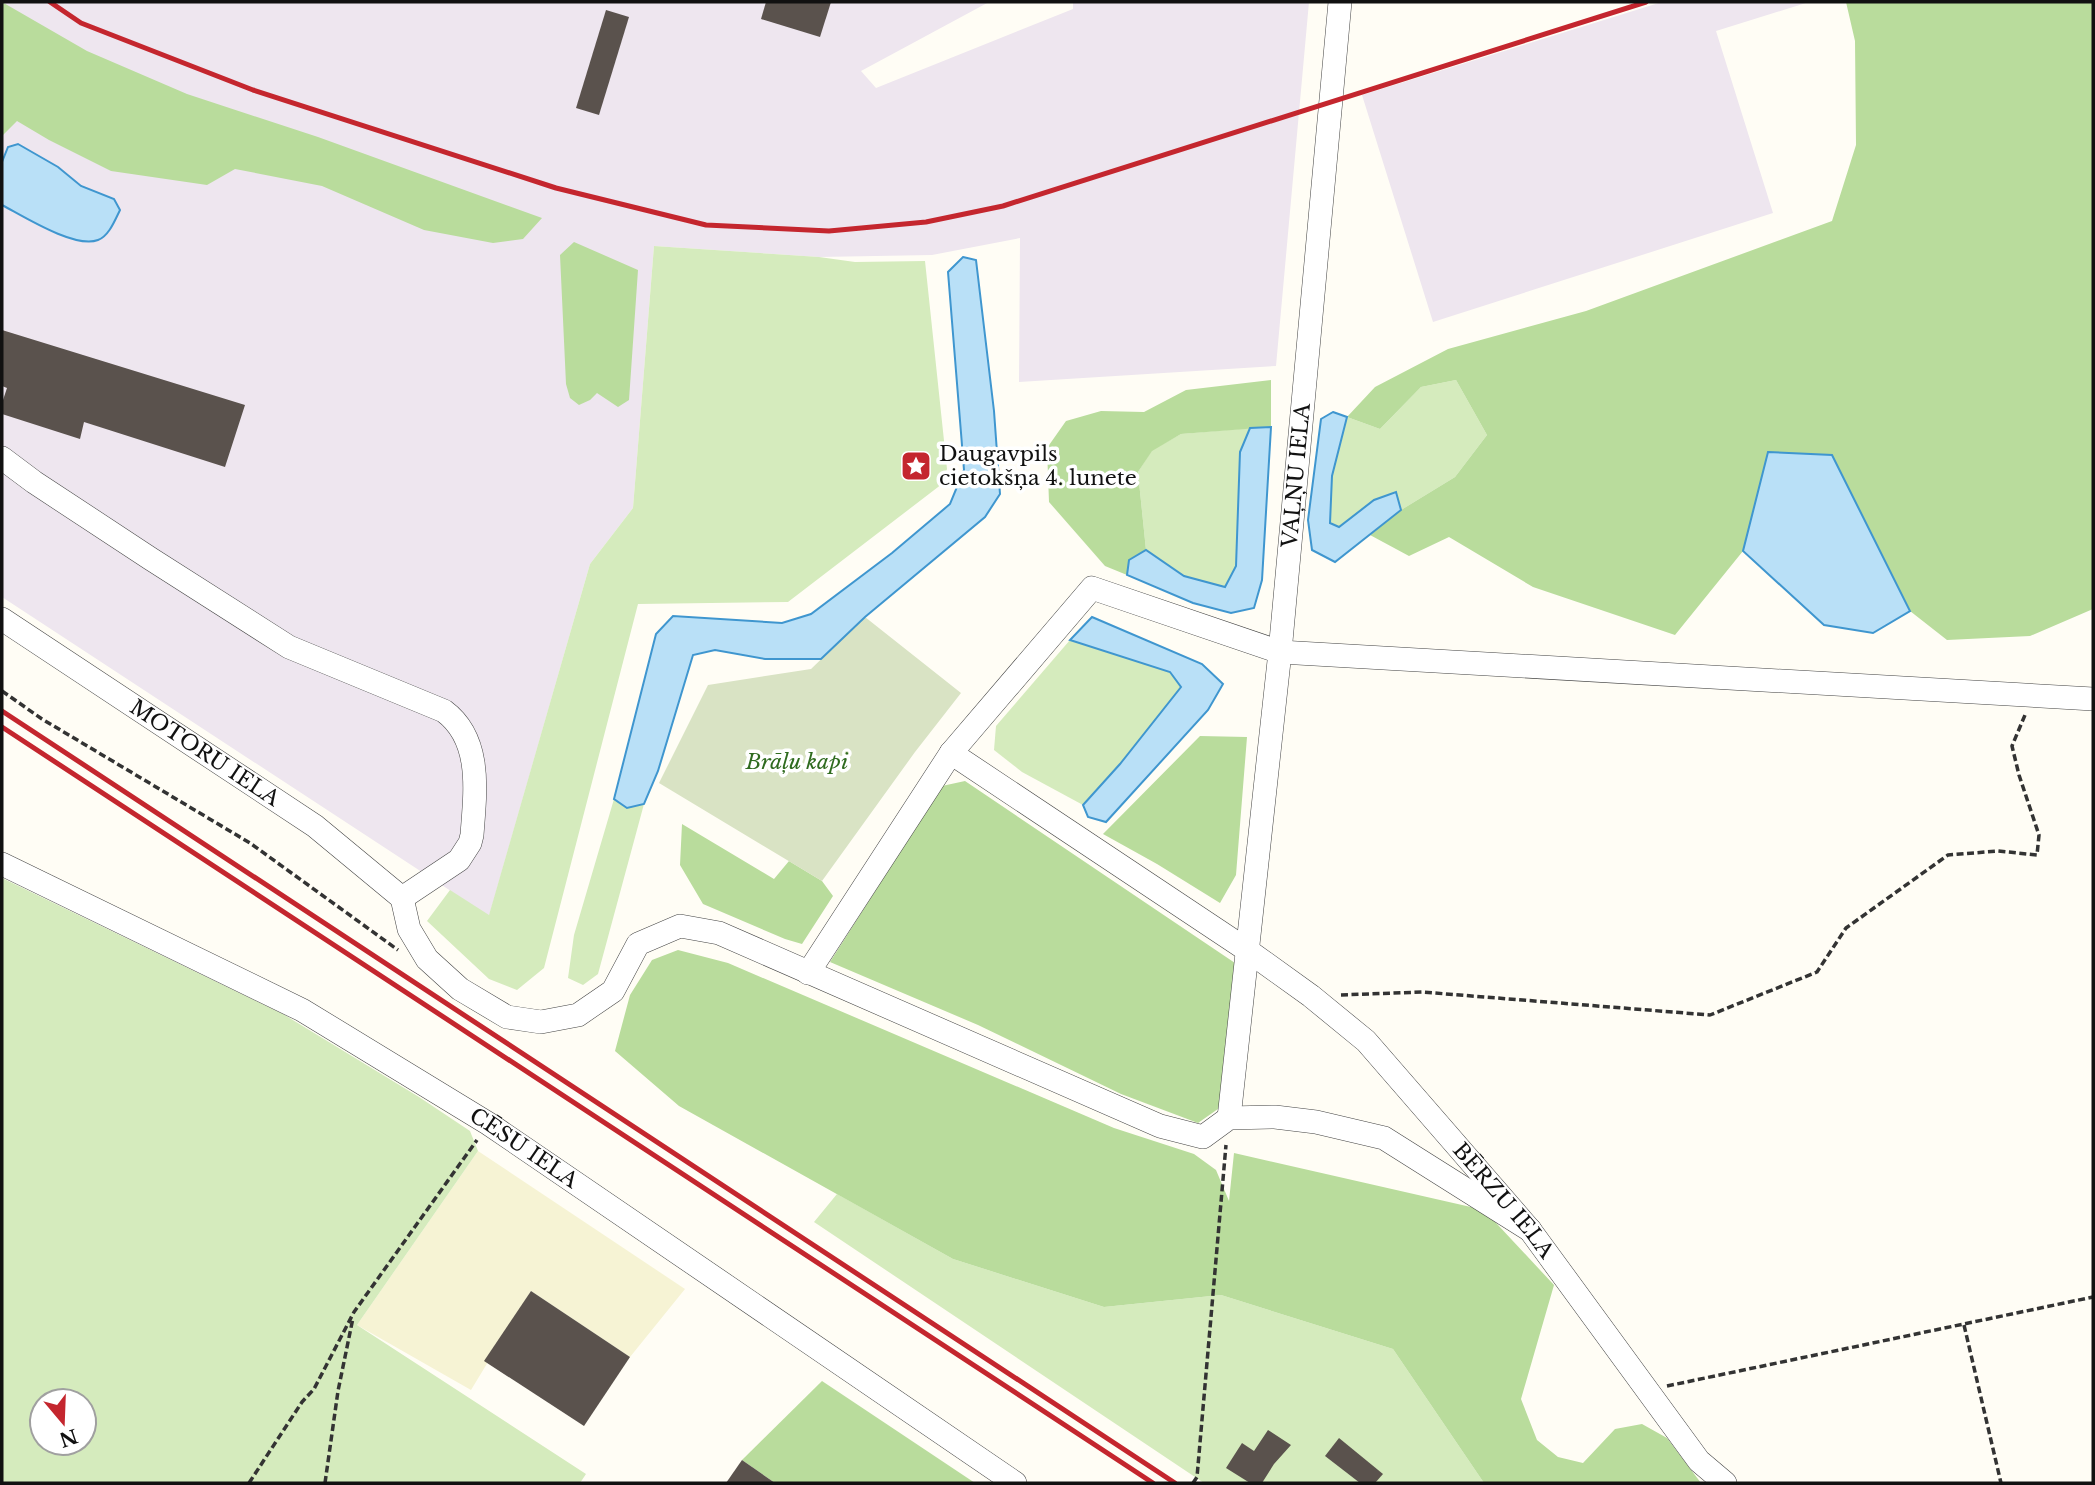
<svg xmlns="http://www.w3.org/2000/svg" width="2095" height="1485" font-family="'Libre Baskerville',serif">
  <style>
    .industrial { fill: #eee6ef }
    .farmland { fill: #f6f3d4 }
    .green { fill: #d5ebbd; fill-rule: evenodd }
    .forest { fill: #b9dc9c }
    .cemetery { fill: #d9e3c4 }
    .water { fill: #b9e0f7; stroke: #3f96cf; stroke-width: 2 }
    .building { fill: #5a524d }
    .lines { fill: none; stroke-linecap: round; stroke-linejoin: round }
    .minor-casing { stroke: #444; stroke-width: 24 }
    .path { stroke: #333; stroke-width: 3.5; stroke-dasharray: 7 3.5; stroke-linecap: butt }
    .minor { stroke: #fff; stroke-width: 23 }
    .rail { stroke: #c4262e; stroke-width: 5 }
    .labels { text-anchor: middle; stroke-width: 7; stroke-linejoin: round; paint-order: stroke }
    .poi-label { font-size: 21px; fill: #111; stroke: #fff; text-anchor: start }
    .street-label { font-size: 21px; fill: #111; stroke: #fff }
    .park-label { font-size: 21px; font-style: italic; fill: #2f6b1f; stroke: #fff }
  </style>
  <rect width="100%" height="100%" fill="#fffdf5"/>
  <g class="industrial">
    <polygon points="2,2 989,2 861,71 876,88 1073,9 1073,2 1309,2 1276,366 1019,382 1020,238 932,255 819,257 654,246 633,508 590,564 489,916 2,597"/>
    <polygon points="1662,2 1809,2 1716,31 1773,213 1433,322 1362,95"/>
  </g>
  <polygon class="farmland" points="478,1151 685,1289 630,1357 531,1291 471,1390 357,1325"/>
  <g class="green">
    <polygon points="654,246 819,257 855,262 925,261 947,469 942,484 788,602 638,604 544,968 517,990 489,979 427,921 450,890 489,915 590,564 633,508"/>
    <polygon points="1456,380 1487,435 1455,477 1401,510 1396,493 1374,500 1339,527 1330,523 1332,476 1347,417 1380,429 1421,387"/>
    <polygon points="1250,428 1240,452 1236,567 1225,587 1184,576 1146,550 1138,472 1152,450 1181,434"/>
    <polygon points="1070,640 1170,672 1181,687 1120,764 1083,805 1022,772 994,750 996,726"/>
    <polygon points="614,799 627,808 644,804 598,974 583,985 568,978 574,935"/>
    <path d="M 2,878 L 283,1014 L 419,1097 L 470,1131 L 478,1151 L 357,1325 L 586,1474 L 580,1483 L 2,1483 ZM 42,1401 L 84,1401 L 84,1443 L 42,1443 Z"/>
    <polygon points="837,1194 953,1259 1104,1307 1221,1295 1393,1349 1484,1483 1204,1483 814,1222"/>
  </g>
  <g class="forest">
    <polygon points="2,2 87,51 187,94 318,137 542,218 523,239 493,243 424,230 322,186 235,169 207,185 111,171 49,140 17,121 2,136"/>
    <polygon points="1846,2 2093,2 2093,609 2030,636 1947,640 1910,611 1832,455 1768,453 1743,551 1675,635 1533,587 1449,537 1409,556 1370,535 1401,510 1455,477 1487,435 1456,380 1421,387 1380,429 1347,417 1375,387 1448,349 1586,311 1832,221 1856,145 1855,41"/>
    <polygon points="574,242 638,270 629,400 618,407 597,393 590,400 579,405 570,398 566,384 560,255"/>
    <polygon points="1271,380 1271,427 1181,434 1152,451 1138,472 1146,550 1129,560 1127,575 1105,566 1049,502 1047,448 1066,421 1101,411 1144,412 1186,390"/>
    <polygon points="1200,736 1247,737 1236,875 1220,903 1157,864 1103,834"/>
    <polygon points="965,781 1235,963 1225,1104 1198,1123 1121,1094 978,1025 830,962 942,786"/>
    <polygon points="682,824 774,879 789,861 822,881 833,896 802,944 785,939 703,904 680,865"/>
    <polygon points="678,950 728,963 1114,1128 1194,1154 1216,1170 1229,1201 1234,1153 1484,1210 1554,1285 1521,1399 1537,1440 1558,1457 1583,1463 1615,1429 1642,1424 1667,1438 1701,1483 1484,1483 1393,1349 1221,1295 1104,1307 953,1259 679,1106 615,1051 630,995 652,960"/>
    <polygon points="822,1381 975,1483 775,1483 742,1460"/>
  </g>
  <polygon class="cemetery" points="865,617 961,693 915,752 822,881 659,783 708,685 811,669"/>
  <g class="water">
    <path d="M 18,144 L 58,167 L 81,186 L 114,199 L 120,210 C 115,220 109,236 98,240 C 75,249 23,216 2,205 L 2,162 L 8,147 Z"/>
    <polygon points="963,257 976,260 994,411 1000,494 985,517 865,617 821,659 765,659 715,650 693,655 658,771 644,804 627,808 614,799 656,634 673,616 782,623 811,614 892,553 950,504 964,470 948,272"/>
    <polygon points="1333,412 1347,417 1332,476 1330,523 1339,527 1374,500 1396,492 1401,510 1335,562 1312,550 1308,520 1321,419"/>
    <polygon points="1271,427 1262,580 1254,608 1231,613 1193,603 1127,575 1129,560 1146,550 1184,576 1225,587 1236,566 1240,452 1250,428"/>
    <polygon points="1768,452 1832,455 1910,611 1873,633 1824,625 1743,551"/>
    <polygon points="1092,617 1202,664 1223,684 1208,710 1106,822 1088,817 1083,805 1120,764 1181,687 1170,672 1070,640"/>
  </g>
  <g class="building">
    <polygon points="766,2 831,2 820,37 761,19"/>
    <polygon points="606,10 629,17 599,115 576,108"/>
    <polygon points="2,330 245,405 225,467 84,422 80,439 2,414 2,403 7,388 2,386"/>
    <polygon points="531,1291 630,1357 584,1426 484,1361"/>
    <polygon points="1268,1430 1291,1445 1274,1464 1262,1483 1250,1483 1226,1468 1242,1443 1254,1451"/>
    <polygon points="1339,1438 1383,1474 1375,1483 1360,1483 1325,1456"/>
    <polygon points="742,1460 775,1483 726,1483"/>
  </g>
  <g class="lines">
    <g class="minor-casing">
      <g id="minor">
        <path d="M 2,458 L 34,482 L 151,559 L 289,647 L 444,711 C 483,740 475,793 472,835 L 470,843 L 459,860 L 402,898"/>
        <path id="s1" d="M 2,619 L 315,826 L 402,898"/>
        <path id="s2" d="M 951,753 L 1247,950 L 1311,996 L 1366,1041 L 1530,1230 L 1699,1461 L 1725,1483"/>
        <path id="s3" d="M 2,864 L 302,1010 L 489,1124 L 1015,1483"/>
        <polyline points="402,898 409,929 427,959 460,989 507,1017 541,1022 578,1015 613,991 638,944 680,926 719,933 1160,1126 1203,1137 1229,1118 1275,1117 1316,1122 1384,1138 1530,1230"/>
        <polyline points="808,973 951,753 1092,588 1280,652 2093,699"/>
        <path id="s4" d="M 1229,1118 L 1280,652 L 1340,2"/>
      </g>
    </g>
    <g class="path">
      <polyline points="2,691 42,719 250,843 398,950"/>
      <polyline points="1341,995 1422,992 1710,1015 1817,972 1846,928 1948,855 1998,851 2037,855 2039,835 2019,775 2012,746 2025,715"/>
      <polyline points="1964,1325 2001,1483"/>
      <polyline points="1667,1386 2093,1297"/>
      <polyline points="249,1483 302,1402 314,1389 354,1312 477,1140"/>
      <polyline points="325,1483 338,1391 353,1318"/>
      <polyline points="1193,1483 1197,1477 1226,1145"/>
    </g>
    <use href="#minor" class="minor"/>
    <g class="rail">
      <polyline points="50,2 81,23 253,90 556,188 706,225 829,231 926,222 1003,206 1646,2"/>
      <polyline points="2,711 1175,1483"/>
      <polyline points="2,727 1153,1483"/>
    </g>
  </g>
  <defs>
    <g id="sight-square" transform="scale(1.575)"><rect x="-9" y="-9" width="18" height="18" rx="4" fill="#c4262e" stroke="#fff"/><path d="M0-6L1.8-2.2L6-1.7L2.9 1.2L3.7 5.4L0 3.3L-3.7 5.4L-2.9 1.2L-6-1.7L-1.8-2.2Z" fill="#fff"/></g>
  </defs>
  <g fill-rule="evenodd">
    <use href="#sight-square" x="916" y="466"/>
  </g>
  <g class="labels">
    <g class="poi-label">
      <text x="939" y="461">Daugavpils<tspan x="939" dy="24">cietokšņa 4. lunete</tspan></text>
    </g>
    <g class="street-label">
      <text dy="7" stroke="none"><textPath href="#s4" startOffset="646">VAĻŅU IELA</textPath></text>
      <text dy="7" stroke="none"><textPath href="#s1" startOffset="243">MOTORU IELA</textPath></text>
      <text dy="7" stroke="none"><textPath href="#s3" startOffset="595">CĒSU IELA</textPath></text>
      <text dy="7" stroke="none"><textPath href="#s2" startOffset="716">BĒRZU IELA</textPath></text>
    </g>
    <g class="park-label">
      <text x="797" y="769">Brāļu kapi</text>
    </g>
  </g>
  <rect width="2095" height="1485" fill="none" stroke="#111111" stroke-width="7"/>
  <g transform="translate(63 1422) rotate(161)"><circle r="33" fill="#ffffff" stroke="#a0a0a0" stroke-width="2"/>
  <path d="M0-5L12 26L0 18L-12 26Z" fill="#c4262e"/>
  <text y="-10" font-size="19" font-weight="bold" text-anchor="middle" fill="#111111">N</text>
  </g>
</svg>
